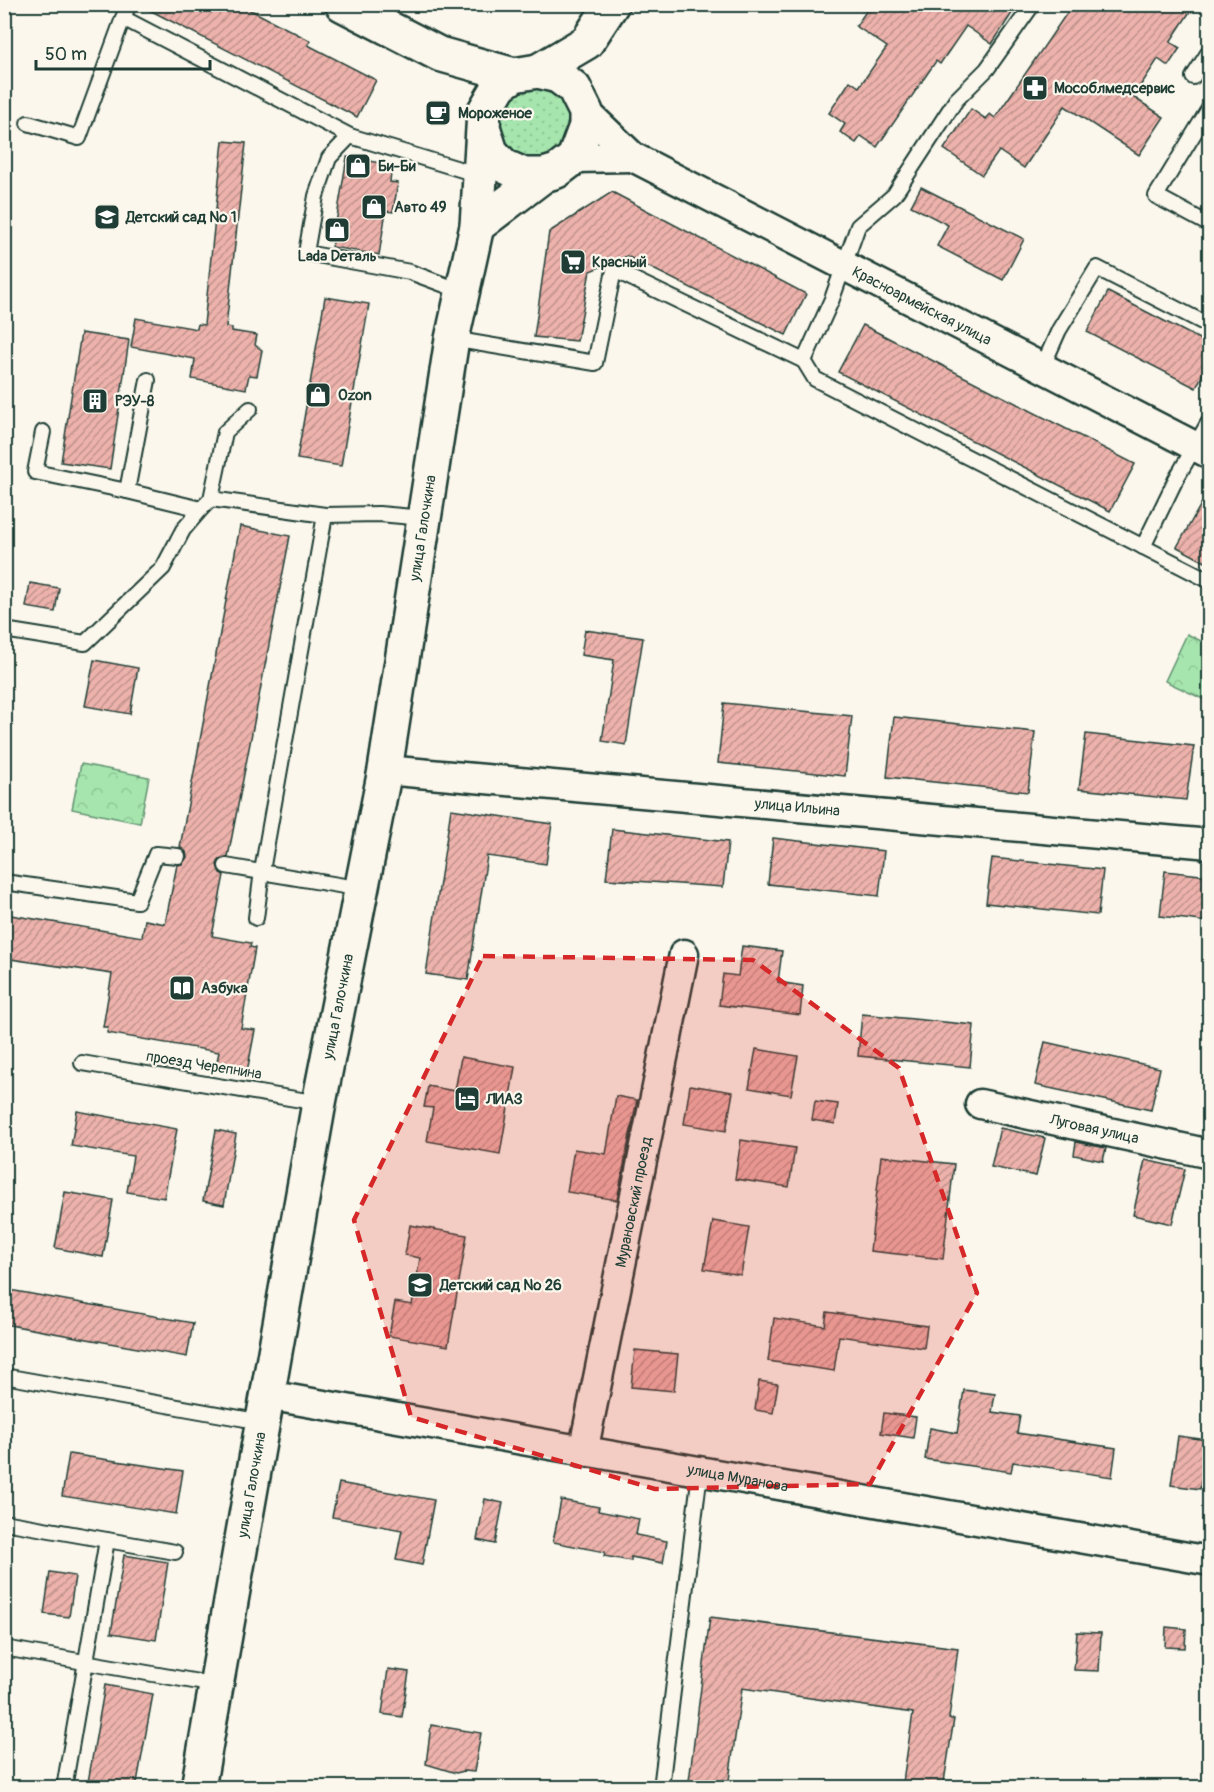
<svg xmlns="http://www.w3.org/2000/svg" width="1214" height="1792" font-family="Pangolin,sans-serif">
  <style>
    .grass { fill: url(#grass-dots); stroke: #629271; stroke-width: 1.5 }
    .park { fill: url(#park-crowns); stroke: #629271; stroke-width: 1.5 }
    .building { fill: url(#building-hatch); stroke: #1f3d34; stroke-width: 1.5 }
    .lines { fill: none; stroke-linecap: round; stroke-linejoin: round }
    .lane-casing { stroke: #1f3d34; stroke-width: 18 }
    .street-casing { stroke: #1f3d34; stroke-width: 33 }
    .secondary-casing { stroke: #1f3d34; stroke-width: 38 }
    .lane { stroke: #fbf7ec; stroke-width: 14 }
    .street { stroke: #fbf7ec; stroke-width: 28 }
    .secondary { stroke: #fbf7ec; stroke-width: 33 }
    .marked { fill: #d62828; fill-opacity: 0.2; stroke: #d62828; stroke-width: 4.5; stroke-dasharray: 12 8; stroke-linejoin: round }
    .labels { text-anchor: middle; stroke-width: 4.5; stroke-linejoin: round; paint-order: stroke }
    .poi-label { font-size: 15px; font-weight: bold; fill: #1f3d34; stroke: #fbf7ec; text-anchor: start }
    .street-label { font-size: 15px; fill: #1f3d34; stroke: #fbf7ec }
  </style>
  <defs>
    <pattern id="grass-dots" width="8" height="8" patternUnits="userSpaceOnUse" patternTransform="scale(1.5)"><rect width="8" height="8" fill="#a6e6ae"/><path d="M2 2h.1M6 6h.1" fill="none" stroke="#8ec696" stroke-width="1.8" stroke-linecap="round"/></pattern>
    <pattern id="park-crowns" width="20" height="18" patternUnits="userSpaceOnUse" patternTransform="scale(1.5)"><rect width="20" height="18" fill="#a6e6ae"/><path d="M2 6a3 3 0 1 1 6 0M12 15a3 3 0 1 1 6 0" fill="none" stroke="#8ec696"/></pattern>
    <pattern id="building-hatch" width="6" height="6" patternUnits="userSpaceOnUse" patternTransform="scale(1.5)"><rect width="6" height="6" fill="#edb2ab"/><path d="M-1 1l2-2M0 6l6-6M5 7l2-2" fill="none" stroke="#bf928c"/></pattern>
  </defs>
  <rect width="100%" height="100%" fill="#fbf7ec"/>
  <filter id="ink" filterUnits="userSpaceOnUse"><feTurbulence type="fractalNoise" baseFrequency=".0167" numOctaves="2"/><feDisplacementMap in="SourceGraphic" scale="12" xChannelSelector="R" yChannelSelector="G"/><feConvolveMatrix kernelMatrix="1 2 1 2 8 2 1 2 1" color-interpolation-filters="sRGB"/></filter>
  <g filter="url(#ink)">
    <circle class="grass" cx="535" cy="123" r="36"/>
    <g class="park">
      <polygon points="1187,634 1209,645 1209,702 1165,681"/>
      <polygon points="81,764 149,777 140,823 72,809"/>
    </g>
    <g class="building">
      <polygon points="138,4 239,4 311,41 308,45 376,80 357,117"/>
      <polygon points="871,4 1018,4 992,44 966,26 940,64 936,61 877,147 861,136 856,143 840,132 845,124 829,113 850,81 859,87 887,47 856,26"/>
      <polygon points="1073,4 1195,4 1170,42 1180,48 1168,66 1158,59 1133,97 1164,117 1139,155 1065,106 1024,168 999,151 982,175 944,149 971,109 986,119 990,114 995,118"/>
      <polygon points="223,141 246,143 226,327 232,328 232,331 257,335 255,345 262,350 257,376 249,375 246,389 192,379 195,359 131,347 136,318 197,329 198,324 204,325"/>
      <polygon points="347,157 392,165 390,182 398,183 393,212 386,211 379,255 332,247"/>
      <polygon points="921,187 1024,239 1003,280 937,246 948,225 911,206"/>
      <polygon points="612,192 806,294 786,335 627,256 590,271 577,341 534,337 549,232"/>
      <polygon points="1108,292 1209,344 1209,361 1196,388 1087,332"/>
      <polygon points="325,297 369,304 341,466 297,459"/>
      <polygon points="863,325 1135,464 1110,511 838,372"/>
      <polygon points="81,333 129,340 110,469 61,462"/>
      <polygon points="1209,490 1209,564 1177,547"/>
      <polygon points="240,526 290,536 228,857 219,860 217,865 220,873 224,875 212,936 251,943 250,947 255,948 241,1028 255,1030 247,1072 216,1066 219,1052 107,1033 108,1027 103,1027 112,974 4,958 4,914 142,937 145,920 165,924 177,865 182,864 187,857 186,852 180,847"/>
      <polygon points="30,583 59,588 55,612 26,607"/>
      <polygon points="585,630 643,638 626,745 602,741 614,660 581,655"/>
      <polygon points="94,660 138,668 130,714 85,706"/>
      <polygon points="724,703 852,716 845,776 718,763"/>
      <polygon points="894,717 1035,732 1028,792 887,777"/>
      <polygon points="1086,734 1194,746 1186,800 1079,789"/>
      <polygon points="451,809 552,824 546,864 487,856 468,980 426,974"/>
      <polygon points="612,829 728,842 723,887 606,879"/>
      <polygon points="773,838 884,851 879,896 768,884"/>
      <polygon points="992,858 1103,870 1098,915 986,903"/>
      <polygon points="1165,871 1209,876 1209,922 1160,916"/>
      <polygon points="742,946 782,951 778,982 803,986 800,1015 719,1005 723,974 738,976"/>
      <polygon points="862,1014 974,1025 970,1067 858,1056"/>
      <polygon points="1045,1042 1160,1068 1151,1110 1035,1085"/>
      <polygon points="756,1049 798,1056 791,1095 749,1088"/>
      <polygon points="461,1057 515,1067 500,1154 427,1141 433,1108 424,1107 428,1086 455,1091"/>
      <polygon points="690,1085 733,1092 726,1131 684,1124"/>
      <polygon points="616,1096 637,1100 617,1200 567,1192 574,1149 606,1154"/>
      <polygon points="815,1101 838,1104 835,1124 812,1120"/>
      <polygon points="77,1111 177,1129 164,1198 127,1192 133,1156 71,1146"/>
      <polygon points="1000,1128 1045,1138 1036,1176 991,1167"/>
      <polygon points="216,1130 236,1134 224,1205 203,1201"/>
      <polygon points="741,1140 795,1148 789,1187 735,1179"/>
      <polygon points="1076,1142 1106,1148 1103,1161 1074,1155"/>
      <polygon points="881,1156 954,1164 943,1259 870,1251"/>
      <polygon points="1145,1160 1185,1169 1172,1224 1133,1215"/>
      <polygon points="65,1192 113,1200 103,1257 55,1248"/>
      <polygon points="713,1221 749,1227 741,1275 704,1269"/>
      <polygon points="410,1225 467,1235 448,1346 389,1336 395,1302 412,1305 420,1258 405,1255"/>
      <polygon points="4,1289 193,1323 187,1357 4,1324"/>
      <polygon points="827,1312 927,1326 924,1348 839,1336 834,1371 768,1361 774,1318 825,1326"/>
      <polygon points="635,1350 678,1354 674,1391 631,1387"/>
      <polygon points="759,1381 778,1384 773,1413 755,1410"/>
      <polygon points="964,1390 995,1394 992,1412 1020,1416 1017,1433 1116,1448 1112,1477 1013,1462 1011,1472 925,1459 930,1428 957,1433"/>
      <polygon points="884,1413 916,1417 913,1438 881,1433"/>
      <polygon points="1178,1436 1207,1440 1200,1489 1171,1485"/>
      <polygon points="69,1454 183,1471 176,1514 62,1496"/>
      <polygon points="339,1483 434,1500 422,1565 396,1560 402,1530 332,1517"/>
      <polygon points="485,1499 503,1503 495,1544 477,1540"/>
      <polygon points="561,1500 599,1507 598,1511 639,1519 636,1535 667,1541 663,1563 631,1557 631,1561 604,1556 605,1552 553,1542"/>
      <polygon points="124,1555 168,1562 156,1640 111,1633"/>
      <polygon points="50,1572 75,1576 69,1617 44,1614"/>
      <polygon points="710,1617 958,1648 949,1719 954,1719 943,1788 902,1788 913,1713 742,1688 728,1787 689,1781"/>
      <polygon points="1166,1627 1186,1629 1185,1648 1165,1647"/>
      <polygon points="1077,1632 1101,1633 1099,1671 1074,1670"/>
      <polygon points="388,1669 409,1672 402,1717 382,1714"/>
      <polygon points="105,1685 153,1694 136,1788 87,1788"/>
      <polygon points="431,1725 481,1733 474,1772 464,1771 456,1773 426,1764"/>
    </g>
    <g class="lines">
      <g class="lane-casing">
        <g id="lane">
          <polyline points="129,4 123,18 350,136 479,175"/>
          <polyline points="1033,4 987,69 956,100 894,195 858,226 832,299 804,361 815,379 1210,581"/>
          <polyline points="1193,77 1210,50"/>
          <polyline points="1210,107 1156,196 1210,225"/>
          <polyline points="28,123 79,138 123,18"/>
          <polyline points="350,136 329,158 316,196 306,253 410,272 461,291"/>
          <polyline points="452,339 595,363 614,270 804,361"/>
          <polyline points="1042,368 1059,330 1097,268 1210,326"/>
          <polyline points="148,380 127,491 201,509 211,499 325,515 379,514 424,518"/>
          <polyline points="43,432 35,472 127,491"/>
          <polyline points="211,499 225,432 250,409"/>
          <polyline points="1143,547 1176,479 1210,420"/>
          <polyline points="4,630 85,643 163,568 183,530 201,509"/>
          <polyline points="226,866 362,889"/>
          <polyline points="4,882 137,901 156,854 178,856"/>
          <polyline points="256,918 262,871 325,515"/>
          <polyline points="82,1063 319,1103"/>
          <polyline points="4,1376 262,1422"/>
          <polyline points="4,1522 107,1540"/>
          <polyline points="4,1648 216,1685"/>
          <polyline points="64,1788 107,1540 175,1552"/>
          <polyline points="661,1788 700,1472"/>
        </g>
      </g>
      <g class="street-casing">
        <g id="street">
          <path id="s1" d="M 586,112 L 633,157 L 1210,454"/>
          <polyline points="574,158 633,157"/>
          <path id="s2" d="M 385,770 L 1210,844"/>
          <path id="s3" d="M 980,1104 L 1210,1154"/>
          <path id="s4" d="M 267,1395 L 1210,1561"/>
          <path id="s5" d="M 583,1452 L 684,954"/>
        </g>
      </g>
      <g class="secondary-casing">
        <g id="secondary">
          <polyline points="342,4 439,54 514,75"/>
          <polyline points="538,71 587,42 612,4"/>
          <polyline points="477,226 544,175"/>
          <path id="s6" d="M 198,1788 L 319,1103 L 385,770 L 452,339 L 477,226 L 484,112 L 500,85 L 514,75 L 538,71 L 558,76 L 574,88 L 586,112 L 586,126 L 574,158 L 557,171 L 544,175 L 524,175 L 504,166 L 491,152 L 484,130"/>
        </g>
      </g>
      <use href="#lane" class="lane"/>
      <use href="#street" class="street"/>
      <use href="#secondary" class="secondary"/>
    </g>
  </g>
  <path class="marked" d="M 483,956 L 753,960 L 899,1068 L 977,1293 L 870,1484 L 655,1489 L 411,1417 L 354,1220 Z"/>
  <defs>
    <g id="pharmacy-square" transform="scale(1.35)"><rect x="-9" y="-9" width="18" height="18" rx="4" fill="#1f3d34" stroke="#fbf7ec"/><path d="M-2-6h4v4h4v4h-4v4h-4v-4h-4v-4h4Z" fill="#fff"/></g>
    <g id="cafe-square" transform="scale(1.35)"><rect x="-9" y="-9" width="18" height="18" rx="4" fill="#1f3d34" stroke="#fbf7ec"/><path d="M-5.5-4.5H6V0H3Q3 3.5 0 3.5H-2.5Q-5.5 3.5-5.5 0ZM3-3.2v2h1.7v-2ZM-6 4.5H4V6H-6Z" fill="#fff"/></g>
    <g id="shop-square" transform="scale(1.35)"><rect x="-9" y="-9" width="18" height="18" rx="4" fill="#1f3d34" stroke="#fbf7ec"/><path d="M-5-2.5h2.3a2.7 3.5 0 0 1 5.4 0H5L5.5 6h-11ZM-1.5-2.5h3a1.5 2.3 0 0 0-3 0Z" fill="#fff"/></g>
    <g id="school-square" transform="scale(1.35)"><rect x="-9" y="-9" width="18" height="18" rx="4" fill="#1f3d34" stroke="#fbf7ec"/><path d="M0-5L7-2L0 1L-7-2ZM-4 1L0 2.5L4 1V4Q0 6-4 4Z" fill="#fff"/></g>
    <g id="supermarket-square" transform="scale(1.35)"><rect x="-9" y="-9" width="18" height="18" rx="4" fill="#1f3d34" stroke="#fbf7ec"/><path d="M-6-5.5h2.5l.6 2H6L4.5 2H-2.5L-4.4-4H-6ZM-1.5 3.2a1.3 1.3 0 1 0 .1 0ZM3 3.2a1.3 1.3 0 1 0 .1 0Z" fill="#fff"/></g>
    <g id="building-square" transform="scale(1.35)"><rect x="-9" y="-9" width="18" height="18" rx="4" fill="#1f3d34" stroke="#fbf7ec"/><path d="M-4-6H4V6H1V3H-1V6H-4ZM-2.5-4.3h1.7v1.8h-1.7ZM.8-4.3h1.7v1.8H.8ZM-2.5-1h1.7V.8h-1.7ZM.8-1h1.7V.8H.8Z" fill="#fff"/></g>
    <g id="library-square" transform="scale(1.35)"><rect x="-9" y="-9" width="18" height="18" rx="4" fill="#1f3d34" stroke="#fbf7ec"/><path d="M-6-4Q-3-5.5-.7-3.5V5Q-3 3-6 4ZM6-4Q3-5.5 .7-3.5V5Q3 3 6 4Z" fill="#fff"/></g>
    <g id="hotel-square" transform="scale(1.35)"><rect x="-9" y="-9" width="18" height="18" rx="4" fill="#1f3d34" stroke="#fbf7ec"/><path d="M-6-4.5h1.5V1H6V5H4.5V3h-9V5H-6ZM-4 0a1.8 1.8 0 1 1 3.6 0ZM.5 0V-2.5h3Q6-2.5 6 0Z" fill="#fff"/></g>
  </defs>
  <g fill-rule="evenodd">
    <use href="#pharmacy-square" x="1035" y="88"/>
    <use href="#cafe-square" x="438" y="113"/>
    <use href="#shop-square" x="358" y="166"/>
    <use href="#shop-square" x="374" y="207"/>
    <use href="#school-square" x="107" y="217"/>
    <use href="#shop-square" x="337" y="230"/>
    <use href="#supermarket-square" x="573" y="262"/>
    <use href="#shop-square" x="318" y="395"/>
    <use href="#building-square" x="95" y="401"/>
    <use href="#library-square" x="182" y="988"/>
    <use href="#hotel-square" x="467" y="1099"/>
    <use href="#school-square" x="420" y="1285"/>
  </g>
  <g class="labels">
    <g class="poi-label">
      <text x="1054" y="93">Мособлмедсервис</text>
      <text x="458" y="118">Мороженое</text>
      <text x="378" y="171">Би-Би</text>
      <text x="394" y="212">Авто 49</text>
      <text x="126" y="222">Детский сад № 1</text>
      <text x="337" y="261" text-anchor="middle">Lada Dеталь</text>
      <text x="592" y="267">Красный</text>
      <text x="338" y="400">Ozon</text>
      <text x="115" y="406">РЭУ-8</text>
      <text x="201" y="993">Азбука</text>
      <text x="486" y="1104">ЛИАЗ</text>
      <text x="440" y="1290">Детский сад № 26</text>
    </g>
    <g class="street-label">
      <text dy="5" stroke="none"><textPath href="#s1" startOffset="390">Красноармейская улица</textPath></text>
      <text dy="5" stroke="none"><textPath href="#s6" startOffset="1280">улица Галочкина</textPath></text>
      <text dy="5" stroke="none"><textPath href="#s2" startOffset="414">улица Ильина</textPath></text>
      <text dy="5" stroke="none"><textPath href="#s6" startOffset="794">улица Галочкина</textPath></text>
      <text transform="translate(204 1065) rotate(9)" y="5">проезд Черепнина</text>
      <text dy="5" stroke="none"><textPath href="#s3" startOffset="117">Луговая улица</textPath></text>
      <text dy="5" stroke="none"><textPath href="#s5" startOffset="255">Мурановский проезд</textPath></text>
      <text dy="5" stroke="none"><textPath href="#s4" startOffset="478">улица Муранова</textPath></text>
      <text dy="5" stroke="none"><textPath href="#s6" startOffset="308">улица Галочкина</textPath></text>
    </g>
  </g>
  <rect width="1214" height="1792" fill="none" stroke="#fbf7ec" stroke-width="24"/>
  <rect x="12" y="12" width="1190" height="1768" fill="none" stroke="#1f3d34" stroke-width="2" filter="url(#ink)"/>
  <path d="M36 60v9h174v-9" fill="none" stroke="#1f3d34" stroke-width="3"/>
  <text x="45" y="60" font-size="18" fill="#1f3d34" stroke="#fbf7ec" stroke-width="4.5" paint-order="stroke">50 m</text>
</svg>
